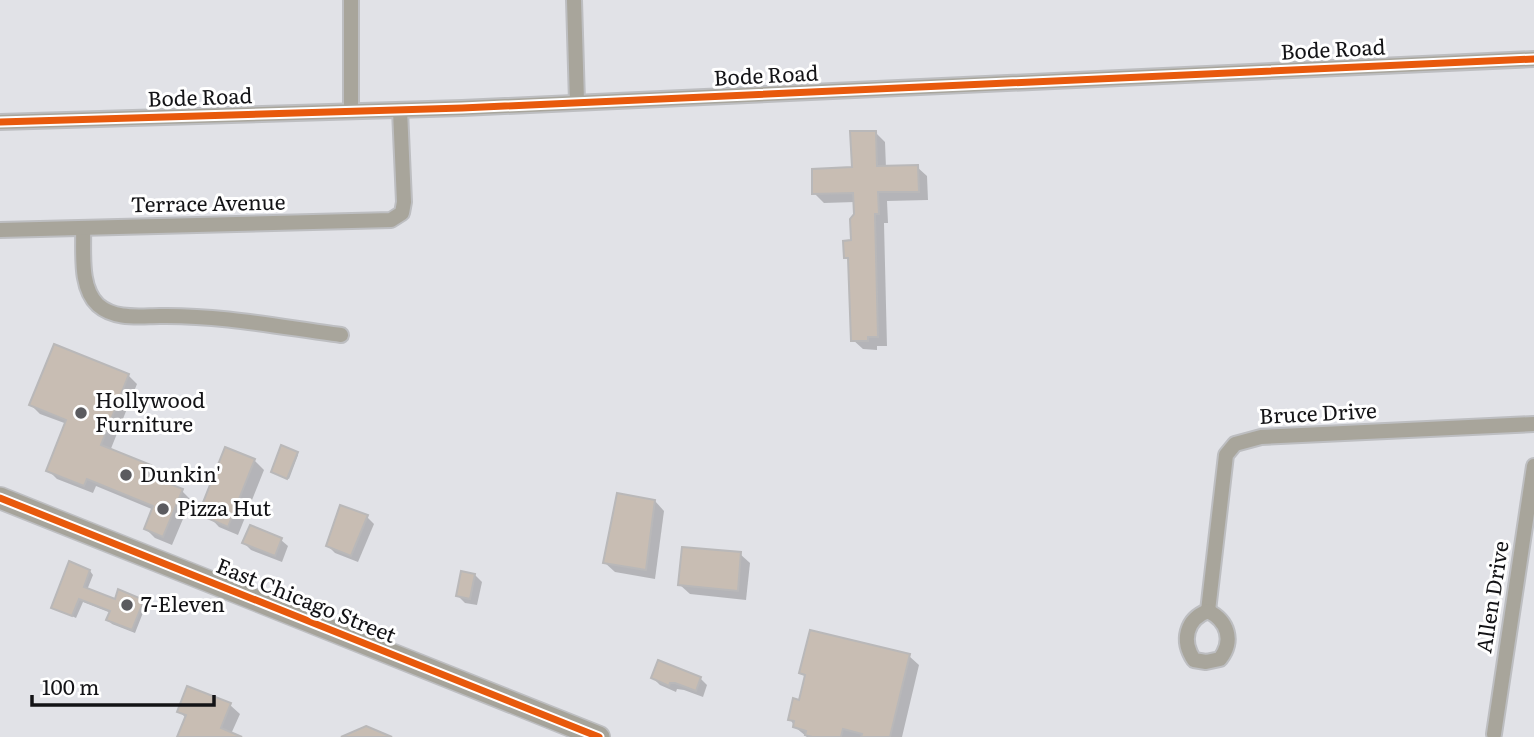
<svg xmlns="http://www.w3.org/2000/svg" width="1534" height="737" font-family="Literata,serif">
  <style>
    .shadow { fill: #0003 }
    .building { fill: #c8bdb3; stroke: #b9b8b9; stroke-width: 2 }
    .lines { fill: none; stroke-linecap: round; stroke-linejoin: round }
    .minor-casing { stroke: #bdbec1; stroke-width: 18 }
    .secondary-casing { stroke: #bdbec1; stroke-width: 24 }
    .minor { stroke: #a8a59b; stroke-width: 14 }
    .secondary { stroke: #a6a49b; stroke-width: 21 }
    .cycleway-casing { stroke: #fff; stroke-width: 11 }
    .cycleway { stroke: #e8590c; stroke-width: 7 }
    .poi-dot { fill: #5b5b5f; stroke: #fff; stroke-width: 2.5 }
    .labels { text-anchor: middle; stroke-width: 6; stroke-linejoin: round; paint-order: stroke }
    .street-label { font-size: 21px; fill: #131316; stroke: #fff }
    .poi-label { font-size: 21px; fill: #131316; stroke: #fff; text-anchor: start }
  </style>
  <rect width="100%" height="100%" fill="#e1e2e7"/>
  <g class="shadow">
    <polygon points="875,132 885,142 886,168 917,167 927,176 928,200 887,201 888,223 884,223 887,346 877,346 877,350 863,349 853,340 850,261 845,257 852,242 855,202 824,203 814,193 854,169"/>
    <polygon points="128,375 137,384 110,451 150,467 159,476 157,481 182,491 191,500 172,545 155,538 146,529 154,510 96,486 93,493 57,479 48,470 67,424 40,414 31,405"/>
    <polygon points="297,453 298,455 289,479 274,473"/>
    <polygon points="254,460 264,470 238,535 219,527 202,509"/>
    <polygon points="655,501 664,511 655,579 615,572 605,563"/>
    <polygon points="367,517 374,524 358,562 335,553 328,546"/>
    <polygon points="281,540 288,546 282,562 251,550 244,543"/>
    <polygon points="740,554 750,563 746,600 690,594 680,585"/>
    <polygon points="90,571 93,575 87,590 116,601 143,601 146,605 135,633 112,624 108,620 111,613 83,602 76,618 53,607"/>
    <polygon points="475,575 482,582 477,605 465,603 458,596"/>
    <polygon points="909,656 919,665 902,737 807,737 795,727 790,719 800,702 806,678 801,672"/>
    <polygon points="653,678 700,678 707,685 703,697 684,690 677,689 676,692 660,685"/>
    <polygon points="230,705 240,714 231,734 238,737 179,737 186,718 179,711"/>
  </g>
  <g class="building">
    <polygon points="850,131 876,131 877,166 918,165 919,192 878,192 879,214 875,214 878,337 868,337 868,341 851,341 848,258 844,258 843,241 851,240 850,219 854,214 853,193 812,194 812,169 852,167"/>
    <polygon points="54,344 129,374 101,445 151,465 147,475 183,489 163,537 144,529 153,506 87,479 84,486 46,471 66,420 29,405"/>
    <polygon points="281,445 298,452 287,479 271,472"/>
    <polygon points="225,447 255,459 228,527 207,518 209,513 200,510"/>
    <polygon points="617,493 655,500 646,570 603,563"/>
    <polygon points="340,505 368,515 351,556 326,546"/>
    <polygon points="250,525 282,538 275,556 242,543"/>
    <polygon points="682,547 741,552 738,591 678,585"/>
    <polygon points="69,561 90,570 84,587 115,599 118,589 144,600 132,630 106,620 110,611 79,599 72,616 51,608"/>
    <polygon points="461,571 475,574 470,599 456,596"/>
    <polygon points="810,630 910,654 890,737 861,737 862,734 843,729 841,737 812,737 805,735 806,731 793,727 794,721 788,720 793,698 799,700 805,675 799,673"/>
    <polygon points="658,660 701,677 696,691 675,683 670,683 669,686 651,678"/>
    <polygon points="187,686 231,703 221,728 242,737 177,737 186,715 177,712"/>
    <polygon points="366,726 392,737 341,737"/>
  </g>
  <g class="lines">
    <g class="minor-casing">
      <g id="minor">
        <polyline points="574,0 577,102"/>
        <polyline points="351,110 351,0"/>
        <polyline points="0,122 462,108 1534,59"/>
        <path d="M 83,228 C 84,252 79,287 98,305 C 115,320 140,316 160,316 C 221,315 280,327 341,335"/>
        <polyline points="0,230 391,220 402,213 404,202 400,110"/>
        <polyline points="1208,611 1226,455 1235,444 1261,437 1534,424"/>
        <path d="M 1208,611 C 1228,621 1234,641 1220,659 L 1206,662 L 1194,660 C 1181,641 1186,619 1208,611 Z"/>
        <polyline points="1494,734 1534,466"/>
      </g>
    </g>
    <g class="secondary-casing">
      <polyline id="secondary" points="0,498 599,737"/>
    </g>
    <use href="#minor" class="minor"/>
    <use href="#secondary" class="secondary"/>
    <g class="cycleway-casing">
      <g id="cycleway">
        <polyline points="0,122 462,108 1534,59"/>
        <polyline points="0,498 599,737"/>
      </g>
    </g>
    <use href="#cycleway" class="cycleway"/>
  </g>
  <g class="poi-dot">
    <circle cx="81" cy="413" r="7"/>
    <circle cx="126" cy="475" r="7"/>
    <circle cx="163" cy="509" r="7"/>
    <circle cx="127" cy="605" r="7"/>
  </g>
  <g class="labels">
    <g class="street-label">
      <text transform="translate(1333 50) rotate(-3)" y="7">Bode Road</text>
      <text transform="translate(766 76) rotate(-3)" y="7">Bode Road</text>
      <text transform="translate(200 98) rotate(-2)" y="7">Bode Road</text>
      <text transform="translate(208 204) rotate(-1)" y="7">Terrace Avenue</text>
      <text transform="translate(1318 414) rotate(-3)" y="7">Bruce Drive</text>
      <text transform="translate(1493 597) rotate(-81)" y="7">Allen Drive</text>
      <text transform="translate(306 601) rotate(22)" y="7">East Chicago Street</text>
    </g>
    <g class="poi-label">
      <text x="95" y="408">Hollywood<tspan x="95" dy="24">Furniture</tspan></text>
      <text x="140" y="482">Dunkin'</text>
      <text x="177" y="516">Pizza Hut</text>
      <text x="141" y="612">7-Eleven</text>
    </g>
  </g>
  <path d="M32 695v10h182v-10" fill="none" stroke="#131316" stroke-width="3.5"/>
  <text x="42" y="695" font-size="21" fill="#131316" stroke="#ffffff" stroke-width="5" paint-order="stroke">100 m</text>
</svg>
